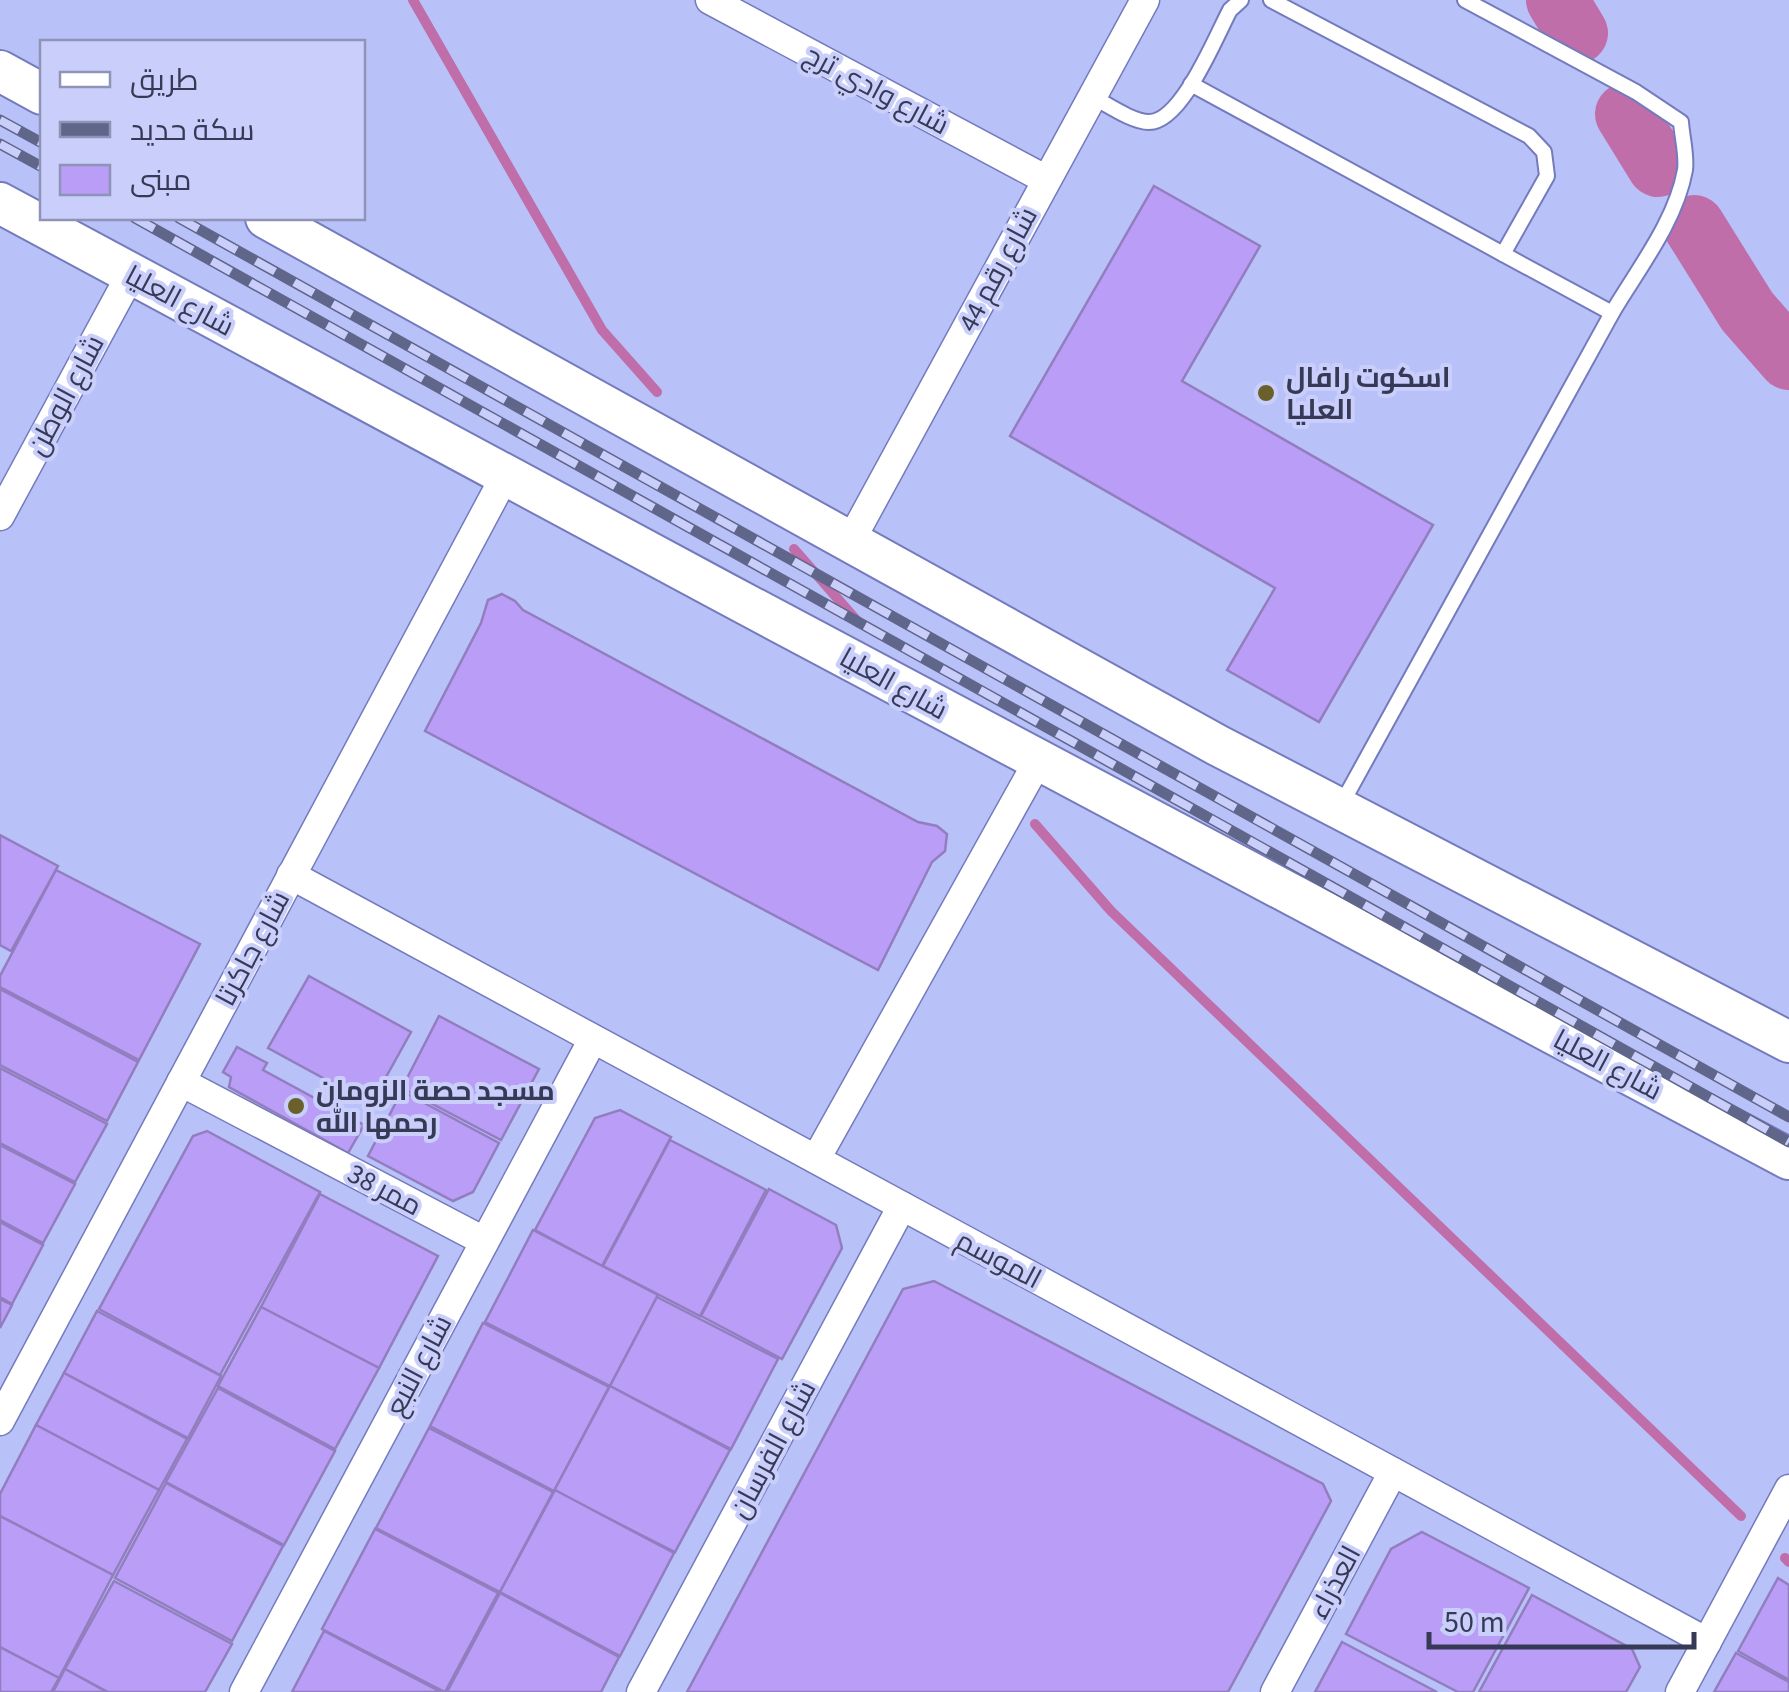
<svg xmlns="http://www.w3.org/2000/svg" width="1789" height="1692" font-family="'Source Sans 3',Cairo,sans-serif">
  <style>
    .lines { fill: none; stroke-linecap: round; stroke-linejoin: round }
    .stream { stroke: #c06ea9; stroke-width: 10 }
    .river { stroke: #c06ea9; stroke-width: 62 }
    .building { fill: #ba9df6; stroke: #927ebf; stroke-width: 2.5 }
    .lane-casing { stroke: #747bbc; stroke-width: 18 }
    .street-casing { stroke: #747bbc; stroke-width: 31 }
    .secondary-casing { stroke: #747bbc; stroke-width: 44 }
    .lane { stroke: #fff; stroke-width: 14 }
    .street { stroke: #fff; stroke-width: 28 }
    .secondary { stroke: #fff; stroke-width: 40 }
    .rail-casing { stroke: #60658a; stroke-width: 11 }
    .rail { stroke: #c9cffa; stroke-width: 8; stroke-dasharray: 22; stroke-linecap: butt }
    .poi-dot { fill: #6a602c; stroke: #c9cffa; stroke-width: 4 }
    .labels { text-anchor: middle; stroke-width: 8; stroke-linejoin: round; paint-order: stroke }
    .street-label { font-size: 28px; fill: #363a56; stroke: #c9cffa }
    .poi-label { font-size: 28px; font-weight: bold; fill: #363a56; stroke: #c9cffa; text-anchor: start }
  </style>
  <rect width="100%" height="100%" fill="#b9c1f9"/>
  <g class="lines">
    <g class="stream">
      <polyline points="413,0 602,330 657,392"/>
      <polyline points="794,549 859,623"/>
      <polyline points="1035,824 1111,911 1741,1516"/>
      <polyline points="1785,1558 1789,1562"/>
    </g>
    <g class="river">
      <polyline points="1557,0 1577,33"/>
      <polyline points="1626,114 1658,166"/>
      <polyline points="1694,226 1747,311 1789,359"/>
    </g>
  </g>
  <g class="building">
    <polygon points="1154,186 1260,246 1182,381 1433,525 1319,722 1227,670 1275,588 1010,436"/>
    <polygon points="502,594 515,601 523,610 918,822 937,826 947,834 945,851 932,862 878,970 425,731 481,623 488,600"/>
    <polygon points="0,835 58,866 11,951 0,945"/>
    <polygon points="56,870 200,944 139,1060 0,987 0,976"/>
    <polygon points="309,976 411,1032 371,1104 268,1048"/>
    <polygon points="0,989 138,1062 107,1121 0,1065"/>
    <polygon points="439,1016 539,1069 501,1140 402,1088"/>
    <polygon points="237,1047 267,1063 263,1070 364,1125 348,1153 229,1087 231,1077 223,1072"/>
    <polygon points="0,1068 107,1124 75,1182 0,1143"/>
    <polygon points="402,1091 499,1143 473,1192 453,1201 368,1156"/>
    <polygon points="620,1110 671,1137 602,1266 535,1230 595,1118"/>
    <polygon points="207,1131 320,1192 220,1375 99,1309 193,1136"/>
    <polygon points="670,1140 766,1190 700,1316 603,1266"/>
    <polygon points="0,1145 75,1184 43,1243 0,1220"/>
    <polygon points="769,1189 836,1225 842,1248 782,1359 701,1316"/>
    <polygon points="320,1194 438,1256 379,1368 261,1307"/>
    <polygon points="0,1222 43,1245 12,1304 0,1297"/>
    <polygon points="533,1230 658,1295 610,1386 485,1322"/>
    <polygon points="934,1281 1323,1484 1331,1501 1228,1692 687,1692 903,1289"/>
    <polygon points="657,1297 778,1359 731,1449 610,1386"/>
    <polygon points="0,1299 12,1305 0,1328"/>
    <polygon points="261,1307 379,1368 335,1449 218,1386"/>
    <polygon points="97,1311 221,1376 188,1438 64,1373"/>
    <polygon points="483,1323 609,1387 554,1491 430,1426"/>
    <polygon points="64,1373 187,1439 159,1490 36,1425"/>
    <polygon points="610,1386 730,1450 675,1552 554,1491"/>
    <polygon points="218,1388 335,1451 284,1545 166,1482"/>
    <polygon points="36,1425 159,1490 113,1575 0,1516 0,1494"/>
    <polygon points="429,1428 553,1492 500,1592 376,1528"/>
    <polygon points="166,1483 283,1546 232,1641 115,1578"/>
    <polygon points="555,1490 674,1553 620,1656 500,1592"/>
    <polygon points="0,1516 113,1575 59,1678 0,1647"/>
    <polygon points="375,1529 498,1593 445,1692 322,1629"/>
    <polygon points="1422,1532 1529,1588 1473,1692 1458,1692 1346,1634 1391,1549"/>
    <polygon points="1778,1578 1789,1585 1789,1680 1738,1651"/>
    <polygon points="114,1581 232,1644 205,1692 108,1692 65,1669"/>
    <polygon points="500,1593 619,1657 601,1692 447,1692"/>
    <polygon points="1532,1595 1632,1649 1640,1667 1626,1692 1479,1692"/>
    <polygon points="324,1631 441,1692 292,1692"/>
    <polygon points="1342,1642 1437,1692 1315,1692"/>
    <polygon points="0,1647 59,1678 51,1692 0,1692"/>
    <polygon points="1736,1653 1789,1682 1789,1692 1714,1692"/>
    <polygon points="65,1669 107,1692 53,1692"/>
  </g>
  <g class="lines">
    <g class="lane-casing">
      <g id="lane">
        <polyline points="1271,0 1529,136 1544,152 1547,176 1503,254 1612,313"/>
        <polyline points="1191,84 1503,254"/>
        <path d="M 1091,96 C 1107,104 1132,122 1149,122 C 1182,122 1216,36 1230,10 L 1241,0"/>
        <path d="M 1341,805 L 1612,313 C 1638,269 1676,221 1685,170 C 1687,155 1682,137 1681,122 L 1636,92 L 1465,0"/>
      </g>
    </g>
    <g class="street-casing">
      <g id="street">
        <polyline points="710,0 1045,179"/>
        <polyline points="0,516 131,274"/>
        <polyline points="851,540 1145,0"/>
        <polyline points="291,875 1707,1642"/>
        <polyline points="181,1082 484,1241"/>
        <polyline points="816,1159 1037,763"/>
        <polyline points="0,1421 505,476"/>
        <polyline points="244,1692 593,1039"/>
        <polyline points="641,1692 902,1206"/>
        <polyline points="1275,1692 1393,1472"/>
        <polyline points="1680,1692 1789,1489"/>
      </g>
    </g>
    <g class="secondary-casing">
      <g id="secondary">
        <polyline points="0,71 42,94"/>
        <path d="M 0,203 C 595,524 1191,844 1789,1159"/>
        <polyline points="266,218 1217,745 1789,1042"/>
      </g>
    </g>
    <use href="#lane" class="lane"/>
    <use href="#street" class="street"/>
    <use href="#secondary" class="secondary"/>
    <g class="rail-casing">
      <g id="rail">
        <polyline points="0,120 42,143"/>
        <polyline points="0,144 42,167"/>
        <polyline points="135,218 1789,1142"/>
        <polyline points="179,218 1789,1117"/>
      </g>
    </g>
    <use href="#rail" class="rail"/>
  </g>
  <g class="poi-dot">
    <circle cx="1266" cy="393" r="10"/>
    <circle cx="296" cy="1106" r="10"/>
  </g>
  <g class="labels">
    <g class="street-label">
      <text transform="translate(877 89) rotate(28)" y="10">شارع وادي ترج</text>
      <text transform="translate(997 269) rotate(-62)" y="10">شارع رقم 44</text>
      <text transform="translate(180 300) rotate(28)" y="10">شارع العليا</text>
      <text transform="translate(65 395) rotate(-62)" y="10">شارع الوطن</text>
      <text transform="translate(894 683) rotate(29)" y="10">شارع العليا</text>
      <text transform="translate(252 948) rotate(-62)" y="10">شارع جاكرتا</text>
      <text transform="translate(1608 1064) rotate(28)" y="10">شارع العليا</text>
      <text transform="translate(385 1189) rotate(28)" y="10">ممر 38</text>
      <text transform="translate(999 1259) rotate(28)" y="10">الموسم</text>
      <text transform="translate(418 1365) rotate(-62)" y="10">شارع النبع</text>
      <text transform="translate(772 1449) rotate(-62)" y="10">شارع الفرسان</text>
      <text transform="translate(1334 1582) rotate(-62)" y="10">العذراء</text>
    </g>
    <g class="poi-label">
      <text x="1286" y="387">اسكوت رافال<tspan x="1286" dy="32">العليا</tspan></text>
      <text x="316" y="1100">مسجد حصة الزومان<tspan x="316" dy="32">رحمها الله</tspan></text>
    </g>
  </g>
  <rect x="40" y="40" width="325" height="180" fill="#c9cffa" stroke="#8e93b8" stroke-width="2.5"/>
  <rect x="60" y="72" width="50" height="15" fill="#ffffff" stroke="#8e93b8" stroke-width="2.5"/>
  <text x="130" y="90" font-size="30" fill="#363a56">طريق</text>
  <rect x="60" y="122" width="50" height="15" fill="#60658a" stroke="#8e93b8" stroke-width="2.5"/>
  <text x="130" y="140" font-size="30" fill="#363a56">سكة حديد</text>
  <rect x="60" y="165" width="50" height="30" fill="#ba9df6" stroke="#8e93b8" stroke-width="2.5"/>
  <text x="130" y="190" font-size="30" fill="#363a56">مبنى</text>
  <path d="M1429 1632v15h265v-15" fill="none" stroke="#363a56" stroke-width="5"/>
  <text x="1444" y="1632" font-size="30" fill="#363a56" stroke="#c9cffa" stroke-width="8" paint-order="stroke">50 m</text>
</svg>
